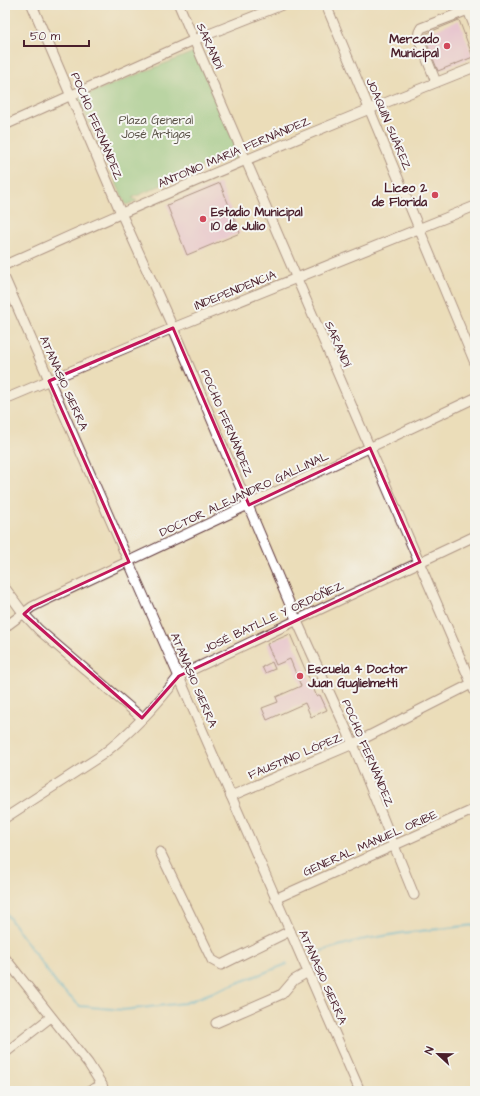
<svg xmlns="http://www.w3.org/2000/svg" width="480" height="1096" font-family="'Architects Daughter',sans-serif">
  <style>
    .green { fill: #7fca88; stroke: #64745a }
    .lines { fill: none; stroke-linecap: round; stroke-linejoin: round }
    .stream { stroke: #55b3d3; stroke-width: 2.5 }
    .building { fill: #e4abe9 }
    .minor-casing { stroke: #623c40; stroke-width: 11 }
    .minor { stroke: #fff; stroke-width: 9 }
    .marked { fill: none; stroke: #c2185b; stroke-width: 3; stroke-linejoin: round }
    .poi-dot { fill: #d1495b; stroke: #f6f6f2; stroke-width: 1.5 }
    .labels { text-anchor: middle; stroke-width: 4; stroke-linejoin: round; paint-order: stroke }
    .poi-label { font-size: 12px; font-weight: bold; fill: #4a1f2b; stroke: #f6f6f2; text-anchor: end }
    .street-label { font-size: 12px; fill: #4a1f2b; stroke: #f6f6f2 }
    .park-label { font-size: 12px; fill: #5a5247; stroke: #f6f6f2 }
  </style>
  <rect width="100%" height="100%" fill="#f6f6f2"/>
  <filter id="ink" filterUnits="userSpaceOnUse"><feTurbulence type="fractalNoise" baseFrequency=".025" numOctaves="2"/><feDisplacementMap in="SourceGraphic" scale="8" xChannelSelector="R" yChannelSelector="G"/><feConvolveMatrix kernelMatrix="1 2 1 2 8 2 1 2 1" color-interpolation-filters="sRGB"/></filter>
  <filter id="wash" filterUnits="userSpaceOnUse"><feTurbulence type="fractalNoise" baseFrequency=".012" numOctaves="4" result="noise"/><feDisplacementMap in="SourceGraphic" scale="16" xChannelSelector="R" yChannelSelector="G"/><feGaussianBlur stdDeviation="0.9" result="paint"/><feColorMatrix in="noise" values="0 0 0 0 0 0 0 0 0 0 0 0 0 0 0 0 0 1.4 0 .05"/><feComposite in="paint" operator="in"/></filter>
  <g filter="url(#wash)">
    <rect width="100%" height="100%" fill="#ebddb9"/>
    <polygon class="green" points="194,52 240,156 233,160 225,157 132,198 137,201 126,205 78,98"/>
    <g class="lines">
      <g class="stream">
        <polyline points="5,912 58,986 80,1006 123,1010 185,1003 287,964"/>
        <polyline points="310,954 360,940 402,933 475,925"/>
      </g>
    </g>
    <g id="blocks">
      <g class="building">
        <polygon points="459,20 473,57 438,71 424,36 425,34"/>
        <polygon points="220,183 240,233 187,255 167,205"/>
        <polygon points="290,634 317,697 320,695 327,710 311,717 305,703 267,720 262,708 278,702 276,697 301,686 290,659 276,665 267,644"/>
        <polygon points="272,662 275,669 265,673 262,667"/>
      </g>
    </g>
  </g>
  <g filter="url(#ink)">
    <use href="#blocks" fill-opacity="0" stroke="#623c40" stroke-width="1"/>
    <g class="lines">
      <g class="minor-casing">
        <g id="minor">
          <polyline points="32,5 121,213 173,328 296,619 353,744 414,895"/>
          <polyline points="179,5 475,692"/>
          <polyline points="326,5 475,363"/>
          <polyline points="466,5 475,28"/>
          <polyline points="436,82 418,37 419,32 421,28 468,10"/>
          <polyline points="5,125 194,40 282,5"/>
          <path d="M 5,265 C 160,195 317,129 475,67"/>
          <polyline points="5,279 360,1091"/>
          <polyline points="5,399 173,328 475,206"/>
          <polyline points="5,588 24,614 39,630 142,718"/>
          <polyline points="5,627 32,607 42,602 475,398"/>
          <polyline points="231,796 353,744 475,682"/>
          <path d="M 5,818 L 102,755 C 130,733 157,705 179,676 L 475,536"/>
          <polyline points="160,852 212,960 221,965 290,931"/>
          <polyline points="275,899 475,809"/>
          <polyline points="5,958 88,1063 102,1085 104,1091"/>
          <polyline points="216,1023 282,994 294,980 308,972"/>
          <polyline points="5,1053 51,1017"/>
          <polyline points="89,1091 102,1085"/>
        </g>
      </g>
      <use href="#minor" class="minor"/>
    </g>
  </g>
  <path d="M0 0H480V1096H0ZM 173,328 L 249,505 L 370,448 L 420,562 L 179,676 L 142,718 L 24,614 L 32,607 L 129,562 L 49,381 Z" fill="#ebddb9" fill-opacity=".55" fill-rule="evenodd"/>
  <path class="marked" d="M 173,328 L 249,505 L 370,448 L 420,562 L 179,676 L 142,718 L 24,614 L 32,607 L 129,562 L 49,381 Z"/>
  <g class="poi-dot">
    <circle cx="447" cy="46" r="4"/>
    <circle cx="435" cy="195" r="4"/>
    <circle cx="203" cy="219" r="4"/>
    <circle cx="300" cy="676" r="4"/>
  </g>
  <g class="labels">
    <g class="poi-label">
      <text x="439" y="43">Mercado<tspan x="439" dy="14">Municipal</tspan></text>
      <text x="427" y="192">Liceo 2<tspan x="427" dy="14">de Florida</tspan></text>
      <text x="211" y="216" text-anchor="start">Estadio Municipal<tspan x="211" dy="14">10 de Julio</tspan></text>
      <text x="308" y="673" text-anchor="start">Escuela 4 Doctor<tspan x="308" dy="14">Juan Guglielmetti</tspan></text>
    </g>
    <g class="street-label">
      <text transform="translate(210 46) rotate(66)" y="4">SARANDÍ</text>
      <text transform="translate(389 124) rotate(67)" y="4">JOAQUÍN SUÁREZ</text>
      <text transform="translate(97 126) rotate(67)" y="4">POCHO FERNÁNDEZ</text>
      <text transform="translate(234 152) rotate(-23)" y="4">ANTONIO MARÍA FERNÁNDEZ</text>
      <text transform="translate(235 290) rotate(-22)" y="4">INDEPENDENCIA</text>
      <text transform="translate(338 344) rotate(67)" y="4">SARANDÍ</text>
      <text transform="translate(64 383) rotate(66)" y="4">ATANASIO SIERRA</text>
      <text transform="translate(227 423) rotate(67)" y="4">POCHO FERNÁNDEZ</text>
      <text transform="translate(244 494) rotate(-25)" y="4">DOCTOR ALEJANDRO GALLINAL</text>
      <text transform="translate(273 617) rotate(-25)" y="4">JOSÉ BATLLE Y ORDÓÑEZ</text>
      <text transform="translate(194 680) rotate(67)" y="4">ATANASIO SIERRA</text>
      <text transform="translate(368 753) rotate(67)" y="4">POCHO FERNÁNDEZ</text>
      <text transform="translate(295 756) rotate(-23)" y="4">FAUSTINO LÓPEZ</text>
      <text transform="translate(370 843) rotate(-24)" y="4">GENERAL MANUEL ORIBE</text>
      <text transform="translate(323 977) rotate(66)" y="4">ATANASIO SIERRA</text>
    </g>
    <g class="park-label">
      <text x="156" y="124">Plaza General<tspan x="156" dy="14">José Artigas</tspan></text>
    </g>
  </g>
  <rect width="480" height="1096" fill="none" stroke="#f6f6f2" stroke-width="20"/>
  <g transform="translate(438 1054) rotate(292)" stroke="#f6f6f2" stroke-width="3" paint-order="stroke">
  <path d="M0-3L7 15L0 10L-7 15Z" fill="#4a1f2b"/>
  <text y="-6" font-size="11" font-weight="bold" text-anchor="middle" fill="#4a1f2b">N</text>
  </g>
  <path d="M24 40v6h65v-6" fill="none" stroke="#4a1f2b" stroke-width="2"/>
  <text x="30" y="40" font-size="12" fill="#4a1f2b" stroke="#f6f6f2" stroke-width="3" paint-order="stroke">50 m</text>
</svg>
